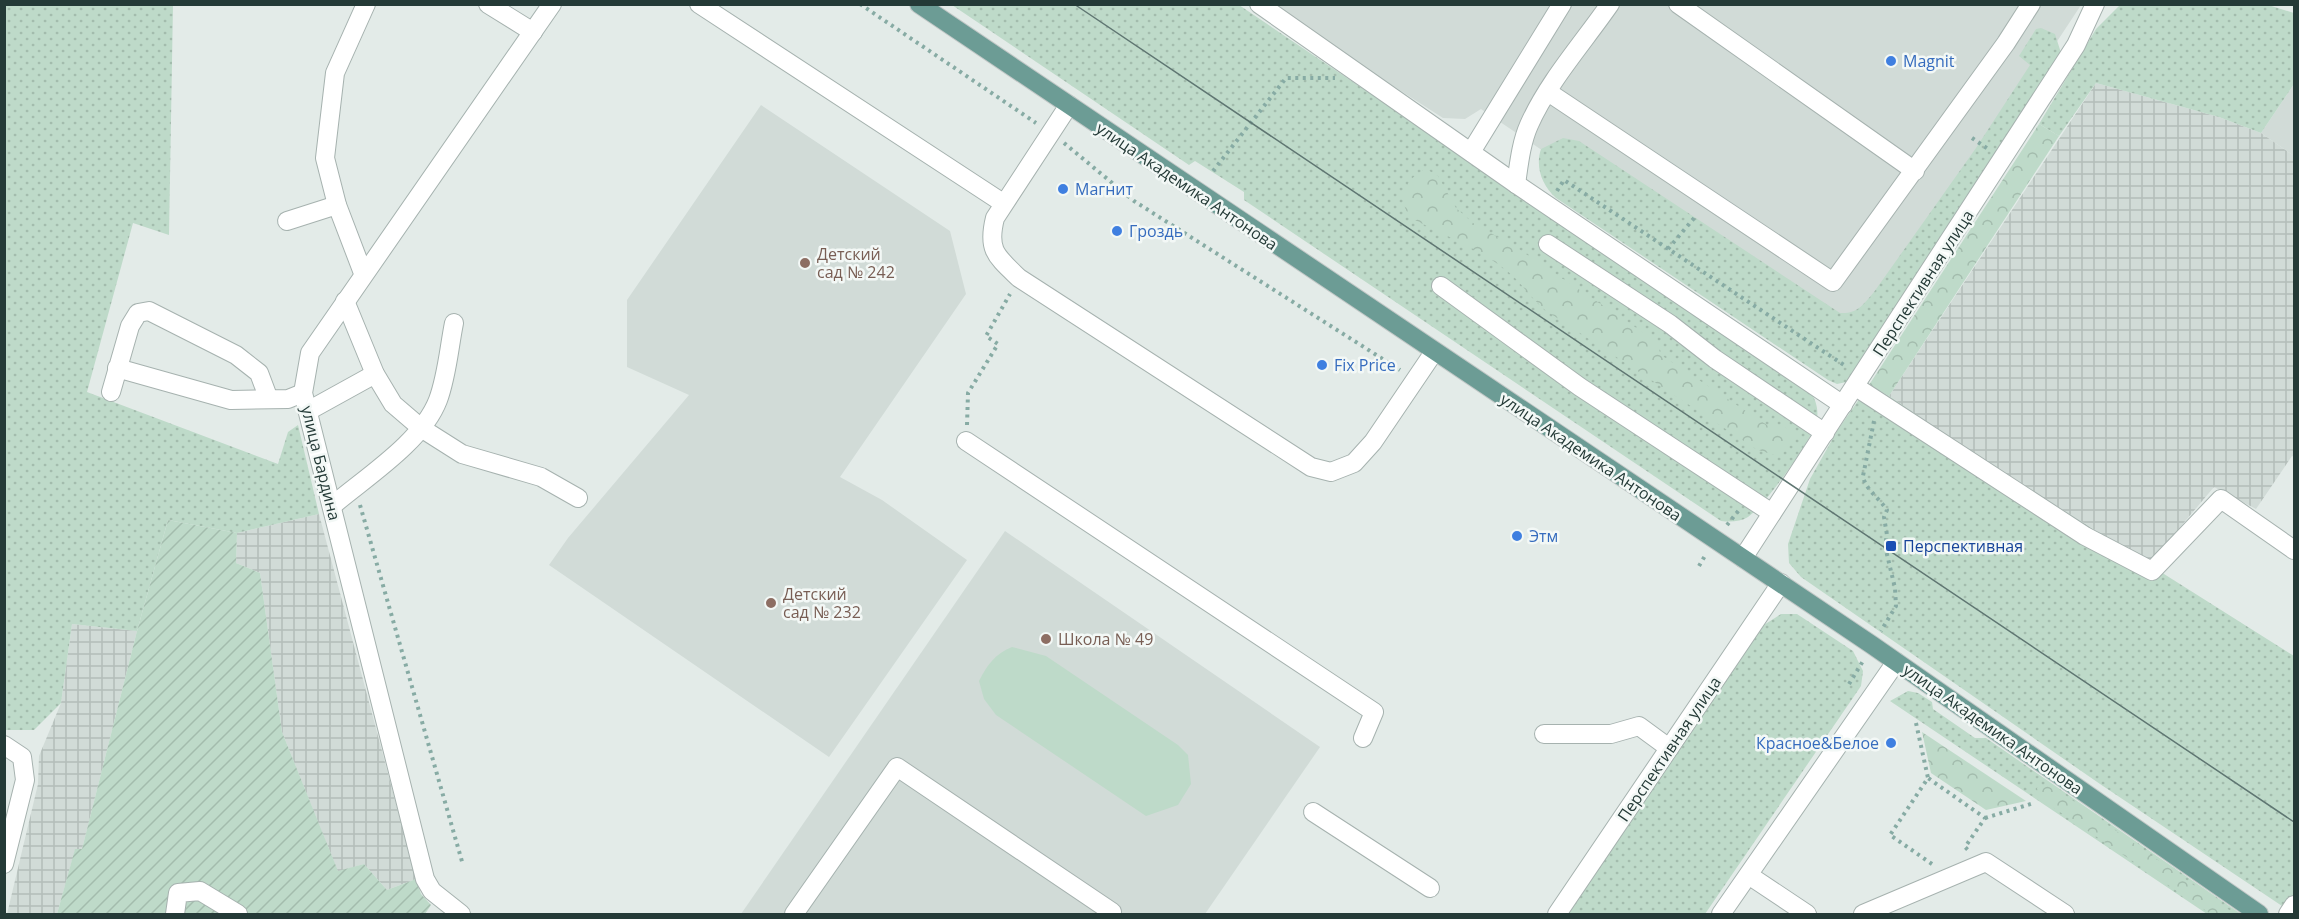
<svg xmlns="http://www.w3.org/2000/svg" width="2299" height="919" font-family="'Open Sans',sans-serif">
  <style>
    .built { fill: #d1dbd7 }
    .industrial { fill: url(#industrial-grid) }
    .grass { fill: url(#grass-dots) }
    .forest { fill: url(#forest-crowns) }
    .garden { fill: url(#garden-furrows) }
    .pitch { fill: #bedac9 }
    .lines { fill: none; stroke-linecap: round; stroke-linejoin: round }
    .minor-casing { stroke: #a6b2af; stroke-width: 20 }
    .major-casing { stroke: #c2c8c7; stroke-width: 20 }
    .path { stroke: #87aba4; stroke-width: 4; stroke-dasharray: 3 4.5; stroke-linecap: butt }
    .minor { stroke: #fff; stroke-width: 18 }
    .major { stroke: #6c9c95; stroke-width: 18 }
    .tram { stroke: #5f7672; stroke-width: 1.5 }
    .shop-dot { fill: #3f7fe0; stroke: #f3f8f6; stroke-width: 2 }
    .education-dot { fill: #8d6e63; stroke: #f3f8f6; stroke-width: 2 }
    .transit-dot { fill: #1a4fb4; stroke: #f3f8f6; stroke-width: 2 }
    .labels { text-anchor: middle; stroke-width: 5; stroke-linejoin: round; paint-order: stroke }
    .shop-label { font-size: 16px; fill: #366cbe; stroke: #f3f8f6; text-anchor: start }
    .street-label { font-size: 16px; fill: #243a37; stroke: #f3f8f6 }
    .education-label { font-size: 16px; fill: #785e54; stroke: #f3f8f6; text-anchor: start }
    .transit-label { font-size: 16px; fill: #164399; stroke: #f3f8f6; text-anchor: start }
  </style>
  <defs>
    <pattern id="industrial-grid" width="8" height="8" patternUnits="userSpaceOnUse" patternTransform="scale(1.5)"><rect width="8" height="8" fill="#d1dbd7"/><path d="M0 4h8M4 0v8" fill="none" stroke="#b3bdb9"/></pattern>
    <pattern id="grass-dots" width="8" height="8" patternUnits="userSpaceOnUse" patternTransform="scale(1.5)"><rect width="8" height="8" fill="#bedac9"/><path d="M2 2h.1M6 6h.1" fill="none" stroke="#a3bcad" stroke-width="1.8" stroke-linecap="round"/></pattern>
    <pattern id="forest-crowns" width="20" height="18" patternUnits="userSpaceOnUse" patternTransform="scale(1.5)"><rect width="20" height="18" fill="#bedac9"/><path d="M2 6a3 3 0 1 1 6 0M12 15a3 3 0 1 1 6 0" fill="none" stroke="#a3bcad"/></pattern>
    <pattern id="garden-furrows" width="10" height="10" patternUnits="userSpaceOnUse" patternTransform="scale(1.5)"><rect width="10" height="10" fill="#bedac9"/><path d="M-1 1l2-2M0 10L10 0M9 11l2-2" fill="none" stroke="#a3bcad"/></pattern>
  </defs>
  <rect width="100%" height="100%" fill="#e3ebe8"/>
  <g class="built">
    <polygon points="1275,5 2081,5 1849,358 1481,109 1465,119 1443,118 1331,46"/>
    <polygon points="2294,84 2294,156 2261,133"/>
    <polygon points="761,105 950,231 966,294 840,477 882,500 967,560 829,757 549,565 568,538 689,395 627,367 627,300"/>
    <polygon points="1005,531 1320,747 1205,914 741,914"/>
  </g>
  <g class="industrial">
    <polygon points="2096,83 2219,117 2261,133 2294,156 2294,457 2292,456 2256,509 2214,487 2149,564 1977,456 1889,396"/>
    <polygon points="319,514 416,879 387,890 364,864 338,872 282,732 260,573 236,563 237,533"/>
    <polygon points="72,624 137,631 82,849 75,850 57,914 7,914 38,784 39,756 61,703"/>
  </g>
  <g class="grass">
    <polygon points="2265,4 2294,13 2294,84 2261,133 2219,117 2096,83 2059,136 2039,124 2096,29 2120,5"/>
    <polygon points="4,5 173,5 169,235 133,223 87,392 278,464 288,432 298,425 319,514 237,533 168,520 137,631 72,624 61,703 34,730 4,730"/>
    <path d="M 952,5 L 1239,5 L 1809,390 C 1817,400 1820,414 1815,426 C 1808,445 1765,505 1748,517 C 1740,522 1730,522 1721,521 L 1244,200 L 1244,192 L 1195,161 L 1189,165 Z"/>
    <path d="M 2041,28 L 2055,34 L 2062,56 L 1851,381 L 1837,384 L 1828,380 L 1556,198 C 1542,185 1535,167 1541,149 L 1563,138 L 1579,141 L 1840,313 C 1857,314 1863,305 1874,292 L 1976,148 L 2030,65 L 2019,56 L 2036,29 Z"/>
    <polygon points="1869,385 1889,396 1977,456 2294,656 2294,914 2100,784 1801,577 1789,563 1788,544 1810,479 1837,431"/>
    <polygon points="1781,614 1797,614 1853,651 1863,671 1861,686 1705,914 1566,914 1759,628"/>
    <polygon points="1908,691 1918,693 1932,702 1933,709 1975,738 1986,738 2241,914 2207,914 1890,701"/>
  </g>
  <g class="forest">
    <polygon points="2039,124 2059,136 1889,396 1869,385"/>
    <path d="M 1426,169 L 1438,176 L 1456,208 L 1473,223 L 1517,248 L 1656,341 L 1661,355 L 1770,427 L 1783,426 L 1795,433 C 1785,458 1780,458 1756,449 L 1545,310 C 1534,300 1526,290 1516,279 C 1489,252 1445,236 1411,218 C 1396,200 1405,178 1426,169 Z"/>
    <polygon points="1922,732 2026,801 1986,810 1931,773"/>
    <polygon points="2046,785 2052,786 2235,914 2211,914 2039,798 2037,788"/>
  </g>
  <polygon class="garden" points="168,520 237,533 236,563 260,573 282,732 338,871 364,864 387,890 416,879 421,894 431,905 425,914 57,914 75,849 82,849 137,631"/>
  <path class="pitch" d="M 1012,647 L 1046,656 L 1178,745 L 1188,755 L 1191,784 L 1178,805 L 1146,816 L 996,715 L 984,699 L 979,681 C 987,665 995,654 1012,647 Z"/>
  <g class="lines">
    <g class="minor-casing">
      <g id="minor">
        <polyline points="488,4 533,32"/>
        <polyline points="699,4 1003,203"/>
        <polyline points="1259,4 1516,184 1843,405"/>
        <polyline points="1678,4 1915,171"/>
        <polyline points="1548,92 1833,282 2006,43 2031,4"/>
        <path d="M 1069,105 L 995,218 C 987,250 996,256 1019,278 L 1311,467 L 1331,472 L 1354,463 L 1373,442 L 1434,352"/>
        <polyline points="1471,152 1562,4"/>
        <path d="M 1516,184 C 1519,164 1521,143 1529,125 C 1548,82 1583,43 1610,4"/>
        <polyline points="287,221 337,205"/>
        <polyline points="1548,244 1670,324 1715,359 1825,433"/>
        <polyline points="363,273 337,205 325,158 335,73 366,4"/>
        <polyline points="1441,286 1580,387 1772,513"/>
        <polyline points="345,301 375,374 393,404 421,428 462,454 541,477 578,498"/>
        <polyline points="117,368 231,400 288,399 303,393"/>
        <polyline points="1856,387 2085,536 2152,571 2221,499 2294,550"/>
        <polyline points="111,392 130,326 138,313 149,311 236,355 259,373 268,397"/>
        <polyline points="308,411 375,374"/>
        <polyline points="966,441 1374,712 1363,738"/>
        <path d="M 332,506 C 366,477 422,442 438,400 C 447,376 449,348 454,323"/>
        <polyline points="1743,558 2076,45 2095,4"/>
        <polyline points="1544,734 1611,734 1639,726 1669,748"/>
        <polyline points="4,745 22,757 25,780 4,864"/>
        <polyline points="1313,812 1430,888"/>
        <polyline points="1750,876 1807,914"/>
        <polyline points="175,914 178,893 200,891 238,914"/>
        <polyline points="461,914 432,891 425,879 303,393 310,353 552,4"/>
        <polyline points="794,914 897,767 1112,912 1110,914"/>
        <polyline points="1557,914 1781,583"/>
        <polyline points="1721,914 1896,662"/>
        <polyline points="1863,914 1986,862 2065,914"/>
        <polyline points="2288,914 2294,905"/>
      </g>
    </g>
    <g class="major-casing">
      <polyline id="major" points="919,4 1872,645 2259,914"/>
    </g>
    <g class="path">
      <polyline points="860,4 1036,123"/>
      <polyline points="1972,138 1988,149"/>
      <polyline points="1064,143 1134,201 1400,370"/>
      <polyline points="1213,171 1286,78 1335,78"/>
      <polyline points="1557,191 1564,180 1847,367"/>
      <polyline points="1668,249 1695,217"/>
      <path d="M 1874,421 L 1863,476 C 1865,489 1879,498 1887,510 L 1884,517 L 1887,535 L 1885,546 L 1895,588 L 1896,606 L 1881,631"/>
      <polyline points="967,425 968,393 998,344 986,336 1010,294"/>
      <polyline points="360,505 463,865"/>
      <polyline points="1727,525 1739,510"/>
      <polyline points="1699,566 1706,554"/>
      <polyline points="1849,684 1863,661"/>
      <polyline points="1916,723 1928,778"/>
      <polyline points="1985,818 2034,803"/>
      <polyline points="1932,864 1890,835 1928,778 1985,818 1965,847 1968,850"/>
    </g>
    <use href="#minor" class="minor"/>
    <use href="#major" class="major"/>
    <polyline class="tram" points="1074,4 2294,822"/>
  </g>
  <g class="shop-dot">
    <circle cx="1891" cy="61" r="6"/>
    <circle cx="1063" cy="189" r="6"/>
    <circle cx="1117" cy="231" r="6"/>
    <circle cx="1322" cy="365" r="6"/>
    <circle cx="1517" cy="536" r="6"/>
    <circle cx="1891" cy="743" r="6"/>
  </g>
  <g class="education-dot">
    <circle cx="805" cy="263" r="6"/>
    <circle cx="771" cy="603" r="6"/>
    <circle cx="1046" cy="639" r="6"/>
  </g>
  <rect class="transit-dot" x="1885" y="540" width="12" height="12" rx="3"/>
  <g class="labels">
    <g class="shop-label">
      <text x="1903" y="67">Magnit</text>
      <text x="1075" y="195">Магнит</text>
      <text x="1129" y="237">Гроздь</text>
      <text x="1334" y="371">Fix Price</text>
      <text x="1529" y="542">Этм</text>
      <text x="1879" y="749" text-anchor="end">Красное&amp;Белое</text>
    </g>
    <g class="street-label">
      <text transform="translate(1187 186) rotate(34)" y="6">улица Академика Антонова</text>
      <text transform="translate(1923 283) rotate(-57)" y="6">Перспективная улица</text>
      <text transform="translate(1591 457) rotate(34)" y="6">улица Академика Антонова</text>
      <text transform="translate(321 463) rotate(76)" y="6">улица Бардина</text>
      <text transform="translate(1993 729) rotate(35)" y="6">улица Академика Антонова</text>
      <text transform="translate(1669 749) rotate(-56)" y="6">Перспективная улица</text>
    </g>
    <g class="education-label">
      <text x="817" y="260">Детский<tspan x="817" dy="18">сад № 242</tspan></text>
      <text x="783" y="600">Детский<tspan x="783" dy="18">сад № 232</tspan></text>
      <text x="1058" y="645">Школа № 49</text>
    </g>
    <g class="transit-label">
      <text x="1903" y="552">Перспективная</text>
    </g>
  </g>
  <rect width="2299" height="919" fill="none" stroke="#243a37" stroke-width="12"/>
</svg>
